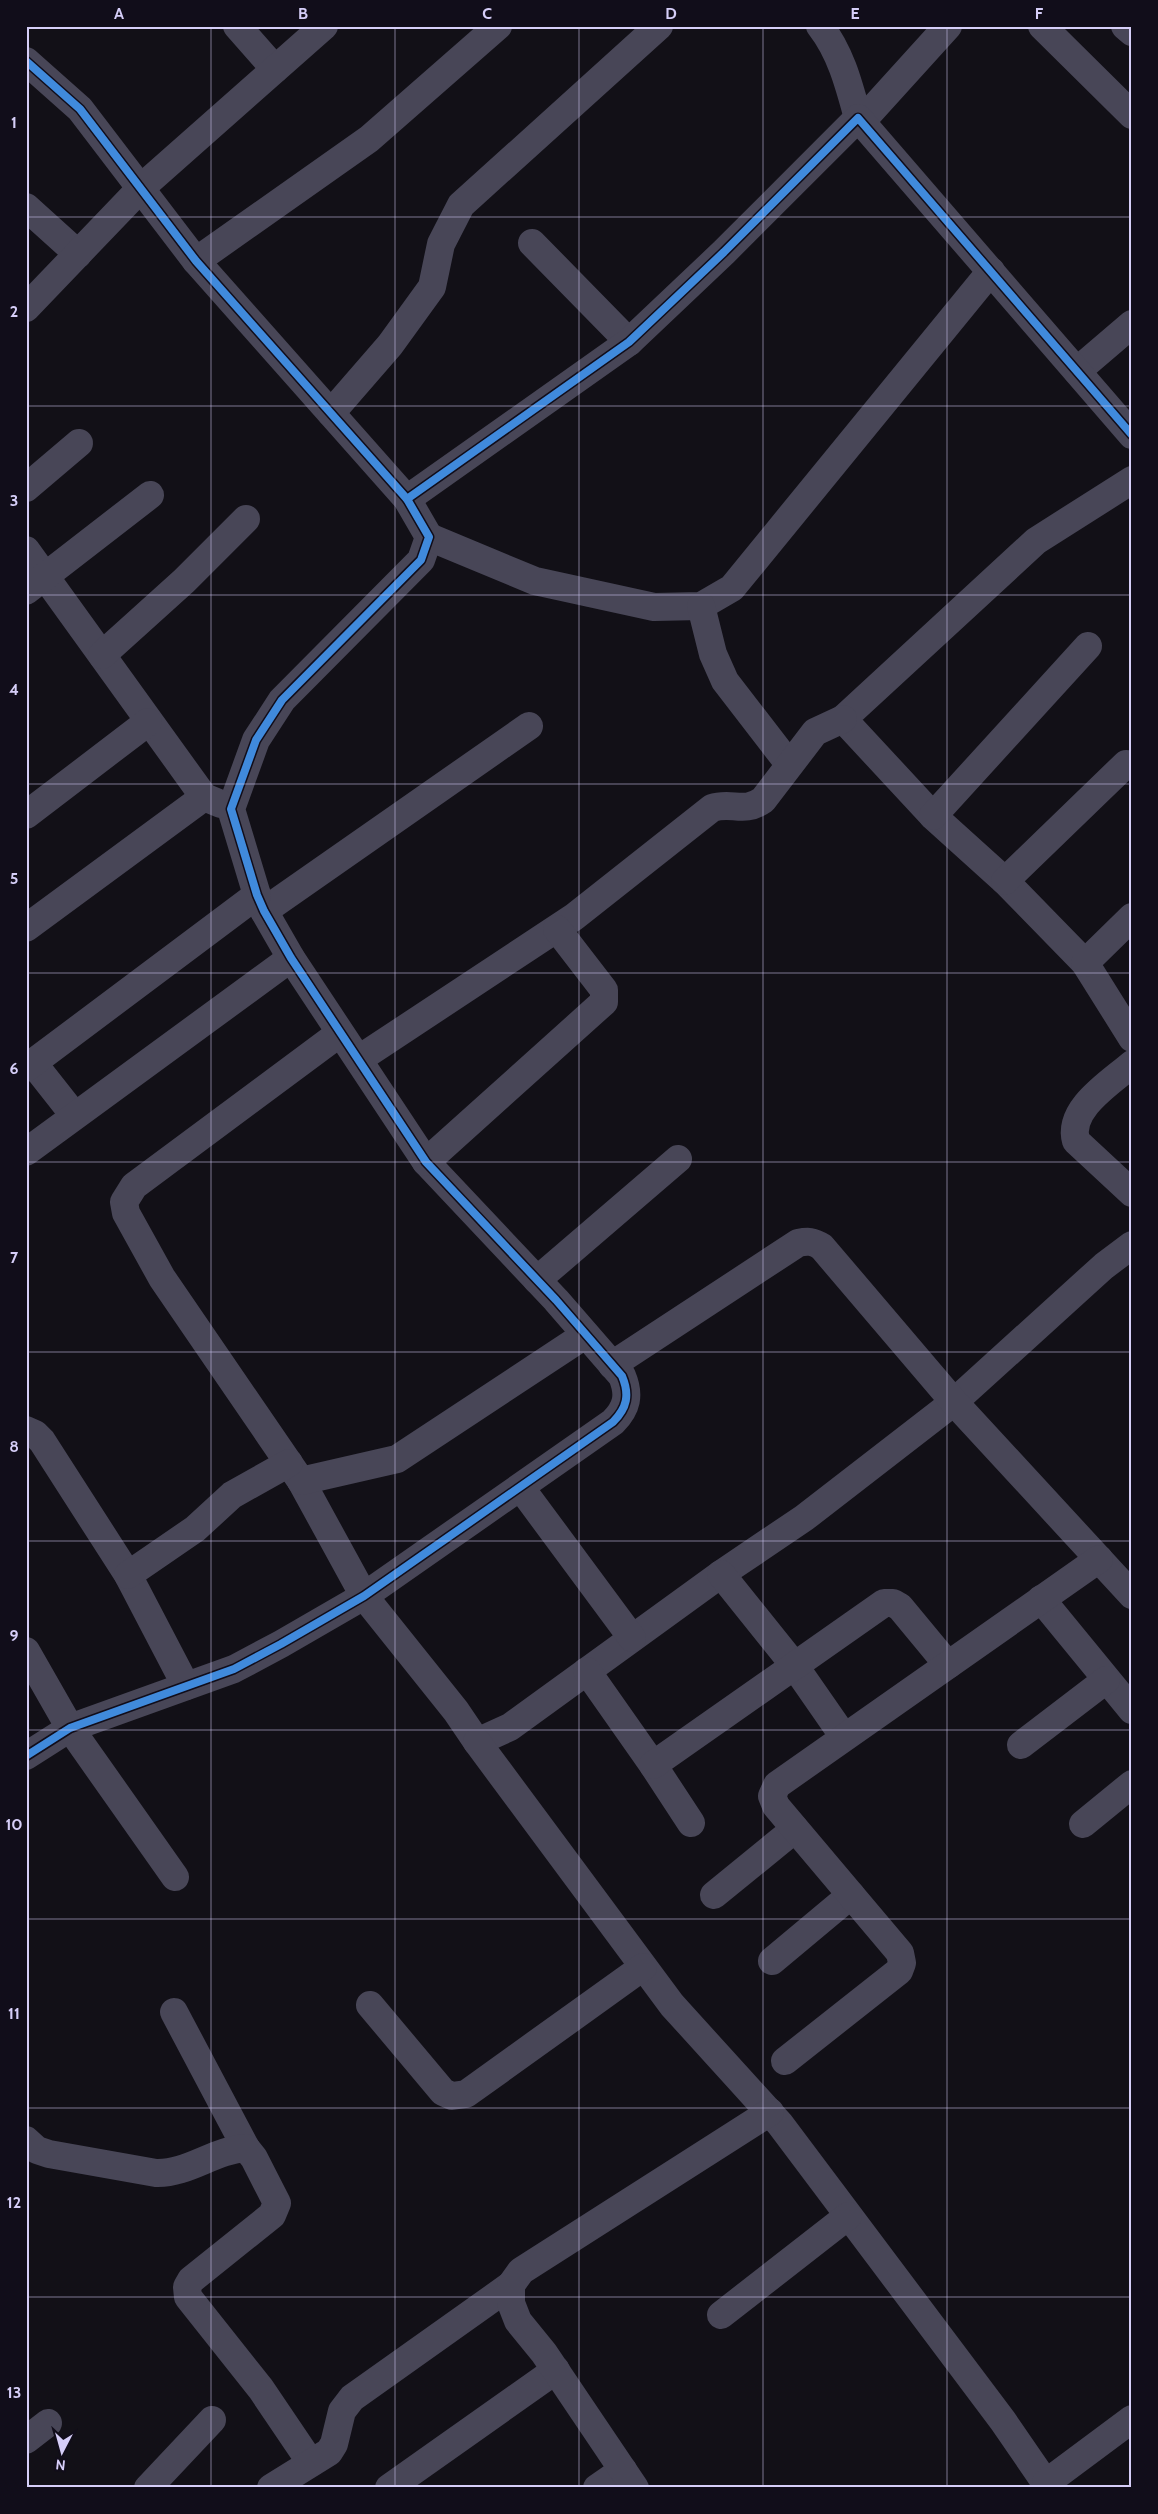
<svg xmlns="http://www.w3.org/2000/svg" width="1158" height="2514" font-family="Cabin,sans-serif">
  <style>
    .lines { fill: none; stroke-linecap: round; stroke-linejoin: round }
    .minor { stroke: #484657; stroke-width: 28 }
    .cycleway-casing { stroke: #110d1a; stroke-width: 11 }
    .cycleway { stroke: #408adc; stroke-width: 8 }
    .grid { fill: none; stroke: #d6cef8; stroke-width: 1; stroke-opacity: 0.55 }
    .neatline { fill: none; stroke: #d6cef8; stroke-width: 2 }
    .grid-label { font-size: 16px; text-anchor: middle; font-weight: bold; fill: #d6cef8 }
  </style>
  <rect width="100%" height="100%" fill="#121017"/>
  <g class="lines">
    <g class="minor">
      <polyline points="237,26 275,69"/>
      <path d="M 820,26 C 841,53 849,85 858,118"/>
      <polyline points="1042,26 1132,115"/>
      <polyline points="1125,26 1132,32"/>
      <path d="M 26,61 L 80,109 L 196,261 L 407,499 L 429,537 L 421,560 L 282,700 L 256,740 L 231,809 L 257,895 L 264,911 L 291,958 L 426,1162 L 556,1300 L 622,1376 C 630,1395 627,1408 613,1422 L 364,1596 L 281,1644 L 234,1669 L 70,1728 L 26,1756"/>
      <polyline points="861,122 948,26"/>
      <polyline points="26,207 78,254"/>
      <polyline points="532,243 629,342"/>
      <polyline points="196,261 369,139 498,26"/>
      <polyline points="26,308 142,187 324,26"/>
      <polyline points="1077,371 1132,324"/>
      <polyline points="331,413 390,345 432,287 441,244 461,205 659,26"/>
      <polyline points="1132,480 1036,541 843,719 933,816 1005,881 1085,963 1132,1038"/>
      <polyline points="26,488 79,443"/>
      <polyline points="407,499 629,342 724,252 858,118 1132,435"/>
      <polyline points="429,537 535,581 654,607 701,606 732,588 991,271"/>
      <polyline points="26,550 204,797"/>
      <polyline points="26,591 150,495"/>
      <polyline points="701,606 713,654 725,681 789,764"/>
      <polyline points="102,655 184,581 246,519"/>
      <polyline points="26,815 148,722"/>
      <polyline points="933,816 1088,646"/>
      <polyline points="1005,881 1126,764"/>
      <polyline points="264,911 529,726"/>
      <polyline points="26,928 204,797 221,804"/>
      <polyline points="1085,963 1132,917"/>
      <polyline points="340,1033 134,1186 124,1202 126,1213 162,1278 301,1481 364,1596 456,1711 477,1742 510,1727 721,1574 804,1518 954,1402 1104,1266 1132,1245"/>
      <path d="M 359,1059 L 574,917 L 712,808 C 732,801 743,814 763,800 L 815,732 L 843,719"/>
      <polyline points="33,1063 74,1115"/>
      <path d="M 1132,1064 C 1110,1083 1067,1109 1076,1141 L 1132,1193"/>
      <polyline points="26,1068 257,895"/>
      <polyline points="26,1152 291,958"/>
      <polyline points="426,1162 604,1002 604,990 557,929"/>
      <polyline points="537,1280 678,1159"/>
      <path d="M 612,1365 L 798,1243 C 808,1241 813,1241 822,1247 L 954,1402 L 1132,1595"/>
      <polyline points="26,1430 35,1434 42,1441 128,1575 186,1686"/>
      <polyline points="301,1481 397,1459 585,1335"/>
      <polyline points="521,1488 632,1638"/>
      <polyline points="721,1574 794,1665 844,1737"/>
      <polyline points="128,1575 195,1529 232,1495 289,1463"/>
      <polyline points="1041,1599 1132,1710"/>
      <polyline points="26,1651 70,1728 175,1877"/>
      <polyline points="587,1671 653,1765 691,1823"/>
      <polyline points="477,1742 672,2005 780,2124 1003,2421 1049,2488"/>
      <polyline points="1021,1745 1106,1680"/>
      <polyline points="653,1765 884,1603 893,1603 900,1607 948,1665"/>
      <polyline points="1083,1824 1132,1784"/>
      <polyline points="714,1895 795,1829"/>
      <polyline points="772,1961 851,1895"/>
      <polyline points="370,2005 443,2092 452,2096 466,2094 643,1967"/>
      <polyline points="174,2012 246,2148"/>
      <polyline points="785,2061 899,1971 902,1963 900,1953 776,1806 772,1796 777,1785 1099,1559"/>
      <path d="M 26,2140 L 37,2150 L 49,2154 L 156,2173 C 188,2174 214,2150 246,2148 L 254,2158 L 277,2203 L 272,2215 L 191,2280 L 187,2287 L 188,2297 L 261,2389 L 311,2463"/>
      <polyline points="721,2315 848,2216"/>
      <polyline points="26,2440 48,2423"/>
      <polyline points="1046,2483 1132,2419"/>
      <polyline points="148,2488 212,2420"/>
      <polyline points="271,2488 329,2452 334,2444 342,2411 352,2398 511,2285"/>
      <polyline points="389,2488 556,2370"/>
      <polyline points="597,2488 623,2470"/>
      <polyline points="635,2488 544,2353 518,2321 511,2303 511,2285 521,2271 770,2112"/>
    </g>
    <g class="cycleway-casing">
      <g id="cycleway">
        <path d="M 26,61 L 80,109 L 196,261 L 407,499 L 429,537 L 421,560 L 282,700 L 256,740 L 231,809 L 257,895 L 264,911 L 291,958 L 426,1162 L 556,1300 L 622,1376 C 630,1395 627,1408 613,1422 L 364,1596 L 281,1644 L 234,1669 L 70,1728 L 26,1756"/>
        <polyline points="407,499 629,342 724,252 858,118 1132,435"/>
      </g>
    </g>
    <use href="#cycleway" class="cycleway"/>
  </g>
  <path class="grid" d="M 211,26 L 211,2488M 395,26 L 395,2488M 579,26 L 579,2488M 763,26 L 763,2488M 947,26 L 947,2488M 26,217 L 1132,217M 26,406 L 1132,406M 26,595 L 1132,595M 26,784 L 1132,784M 26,973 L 1132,973M 26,1162 L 1132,1162M 26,1352 L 1132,1352M 26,1541 L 1132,1541M 26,1730 L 1132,1730M 26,1919 L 1132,1919M 26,2108 L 1132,2108M 26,2297 L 1132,2297"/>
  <rect width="1158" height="2514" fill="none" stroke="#110d1a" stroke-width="55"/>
  <g transform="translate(62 2452) rotate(186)" stroke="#110d1a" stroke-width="4" paint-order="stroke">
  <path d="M0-4L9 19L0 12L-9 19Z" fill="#d6cef8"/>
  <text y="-8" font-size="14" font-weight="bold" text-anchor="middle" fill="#d6cef8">N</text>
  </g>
  <rect x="28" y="28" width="1102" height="2458" class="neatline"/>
  <g class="grid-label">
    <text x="119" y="19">A</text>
    <text x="303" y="19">B</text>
    <text x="487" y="19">C</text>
    <text x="671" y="19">D</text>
    <text x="855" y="19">E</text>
    <text x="1039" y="19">F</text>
    <text x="14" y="128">1</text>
    <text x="14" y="317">2</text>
    <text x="14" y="506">3</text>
    <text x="14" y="695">4</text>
    <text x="14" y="884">5</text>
    <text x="14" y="1074">6</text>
    <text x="14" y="1263">7</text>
    <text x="14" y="1452">8</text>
    <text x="14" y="1641">9</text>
    <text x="14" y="1830">10</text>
    <text x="14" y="2019">11</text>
    <text x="14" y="2208">12</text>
    <text x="14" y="2398">13</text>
  </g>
</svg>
